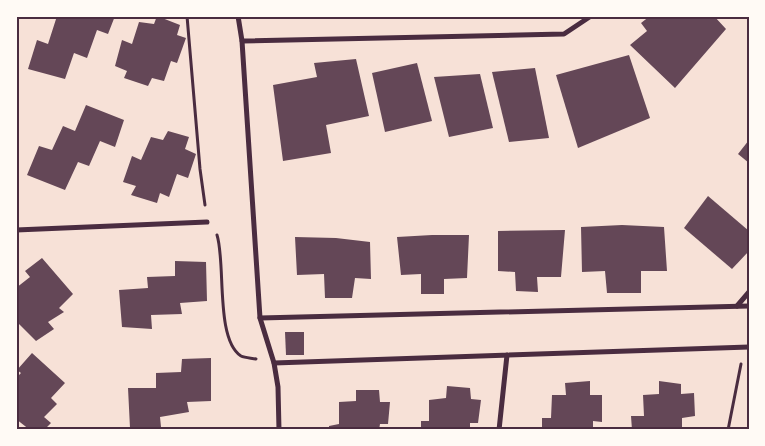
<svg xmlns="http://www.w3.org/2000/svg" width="765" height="446" font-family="Jost,sans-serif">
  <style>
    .building { fill: #644757 }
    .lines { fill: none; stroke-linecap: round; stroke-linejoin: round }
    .path { stroke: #4a2c40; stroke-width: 3 }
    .minor { stroke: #4a2c40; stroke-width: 5 }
    .neatline { fill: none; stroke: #4a2c40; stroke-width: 2 }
  </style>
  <rect width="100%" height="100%" fill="#f7e1d7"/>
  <g class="building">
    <polygon points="57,16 71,19 72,16 115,16 108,34 97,30 87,58 74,53 65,79 28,69 37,40 48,44"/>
    <polygon points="157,16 180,25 177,35 186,38 177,63 171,61 164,81 152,78 148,86 124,78 127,71 115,66 122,40 132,44 139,22 154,24"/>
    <polygon points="650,16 714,16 726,29 675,88 630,45 647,31 641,23"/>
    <polygon points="629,55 650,118 578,148 556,75"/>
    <polygon points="356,59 369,116 326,125 331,153 283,161 273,85 317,77 314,63"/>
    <polygon points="417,63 432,121 385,132 372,73"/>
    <polygon points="535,68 549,138 509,142 492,72"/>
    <polygon points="480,74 493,128 449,137 434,77"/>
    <polygon points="86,105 124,120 115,147 100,141 89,166 78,162 65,190 27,175 39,146 52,150 63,126 75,131"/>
    <polygon points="168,131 189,137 185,149 196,154 188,178 177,174 169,197 160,193 157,203 131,195 136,186 123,182 132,156 141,160 151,137 163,140"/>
    <polygon points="749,140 749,163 738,154"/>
    <polygon points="708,196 749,231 749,251 732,269 684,228"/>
    <polygon points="622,225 664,227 667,271 641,271 641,293 607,293 605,271 582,272 581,227"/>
    <polygon points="565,230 561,277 537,277 538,292 516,291 515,272 498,271 498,231"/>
    <polygon points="432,235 469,235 467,278 444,279 444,294 421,294 421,274 401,275 397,237"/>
    <polygon points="295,237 336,238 370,242 371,279 355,278 352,298 325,298 324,274 297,275"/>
    <polygon points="42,258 73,294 59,308 64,312 48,322 54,329 36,341 16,321 16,296 19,293 16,291 16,288 30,277 25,271"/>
    <polygon points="175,261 206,262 207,301 180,303 182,314 151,315 152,329 122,327 119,290 148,288 147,277 175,276"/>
    <polygon points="285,332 304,332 304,355 286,355"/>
    <polygon points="32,353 65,383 51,398 57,404 44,417 51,423 44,430 30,430 16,419 16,378 21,373 17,370"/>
    <polygon points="211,358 211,401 187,402 189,412 160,417 161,427 130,428 128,388 156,388 156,373 181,372 182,359"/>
    <polygon points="590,381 590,395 602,395 602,422 593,421 593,430 542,430 542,418 551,418 552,395 566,395 565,383"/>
    <polygon points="659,381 681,384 681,394 694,393 695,416 682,418 682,430 632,430 631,416 644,416 643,395 659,394"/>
    <polygon points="447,386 470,388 471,399 481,400 478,423 470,423 470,430 421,430 421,421 429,421 429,400 446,398"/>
    <polygon points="356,390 379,390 380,402 390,402 388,424 380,424 379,430 329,430 329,426 339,424 339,402 356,401"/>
  </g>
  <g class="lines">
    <g class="path">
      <polyline points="187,16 200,169 205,205"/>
      <path d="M 217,235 C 226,263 215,339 241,356 C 245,358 252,358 256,359"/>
      <polyline points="728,430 741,364"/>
    </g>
    <g class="minor">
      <polyline points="238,16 242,41 260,318 749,306"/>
      <polyline points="242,41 564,34 591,16"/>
      <polyline points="16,230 207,222"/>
      <polyline points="737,306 749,292"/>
      <polyline points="260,318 274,363 278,387 279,430"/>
      <polyline points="274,363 749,347"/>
      <polyline points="499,430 507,355"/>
    </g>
  </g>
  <rect width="765" height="446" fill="none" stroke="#fffaf5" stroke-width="35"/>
  <rect x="18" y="18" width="730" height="410" class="neatline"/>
</svg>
